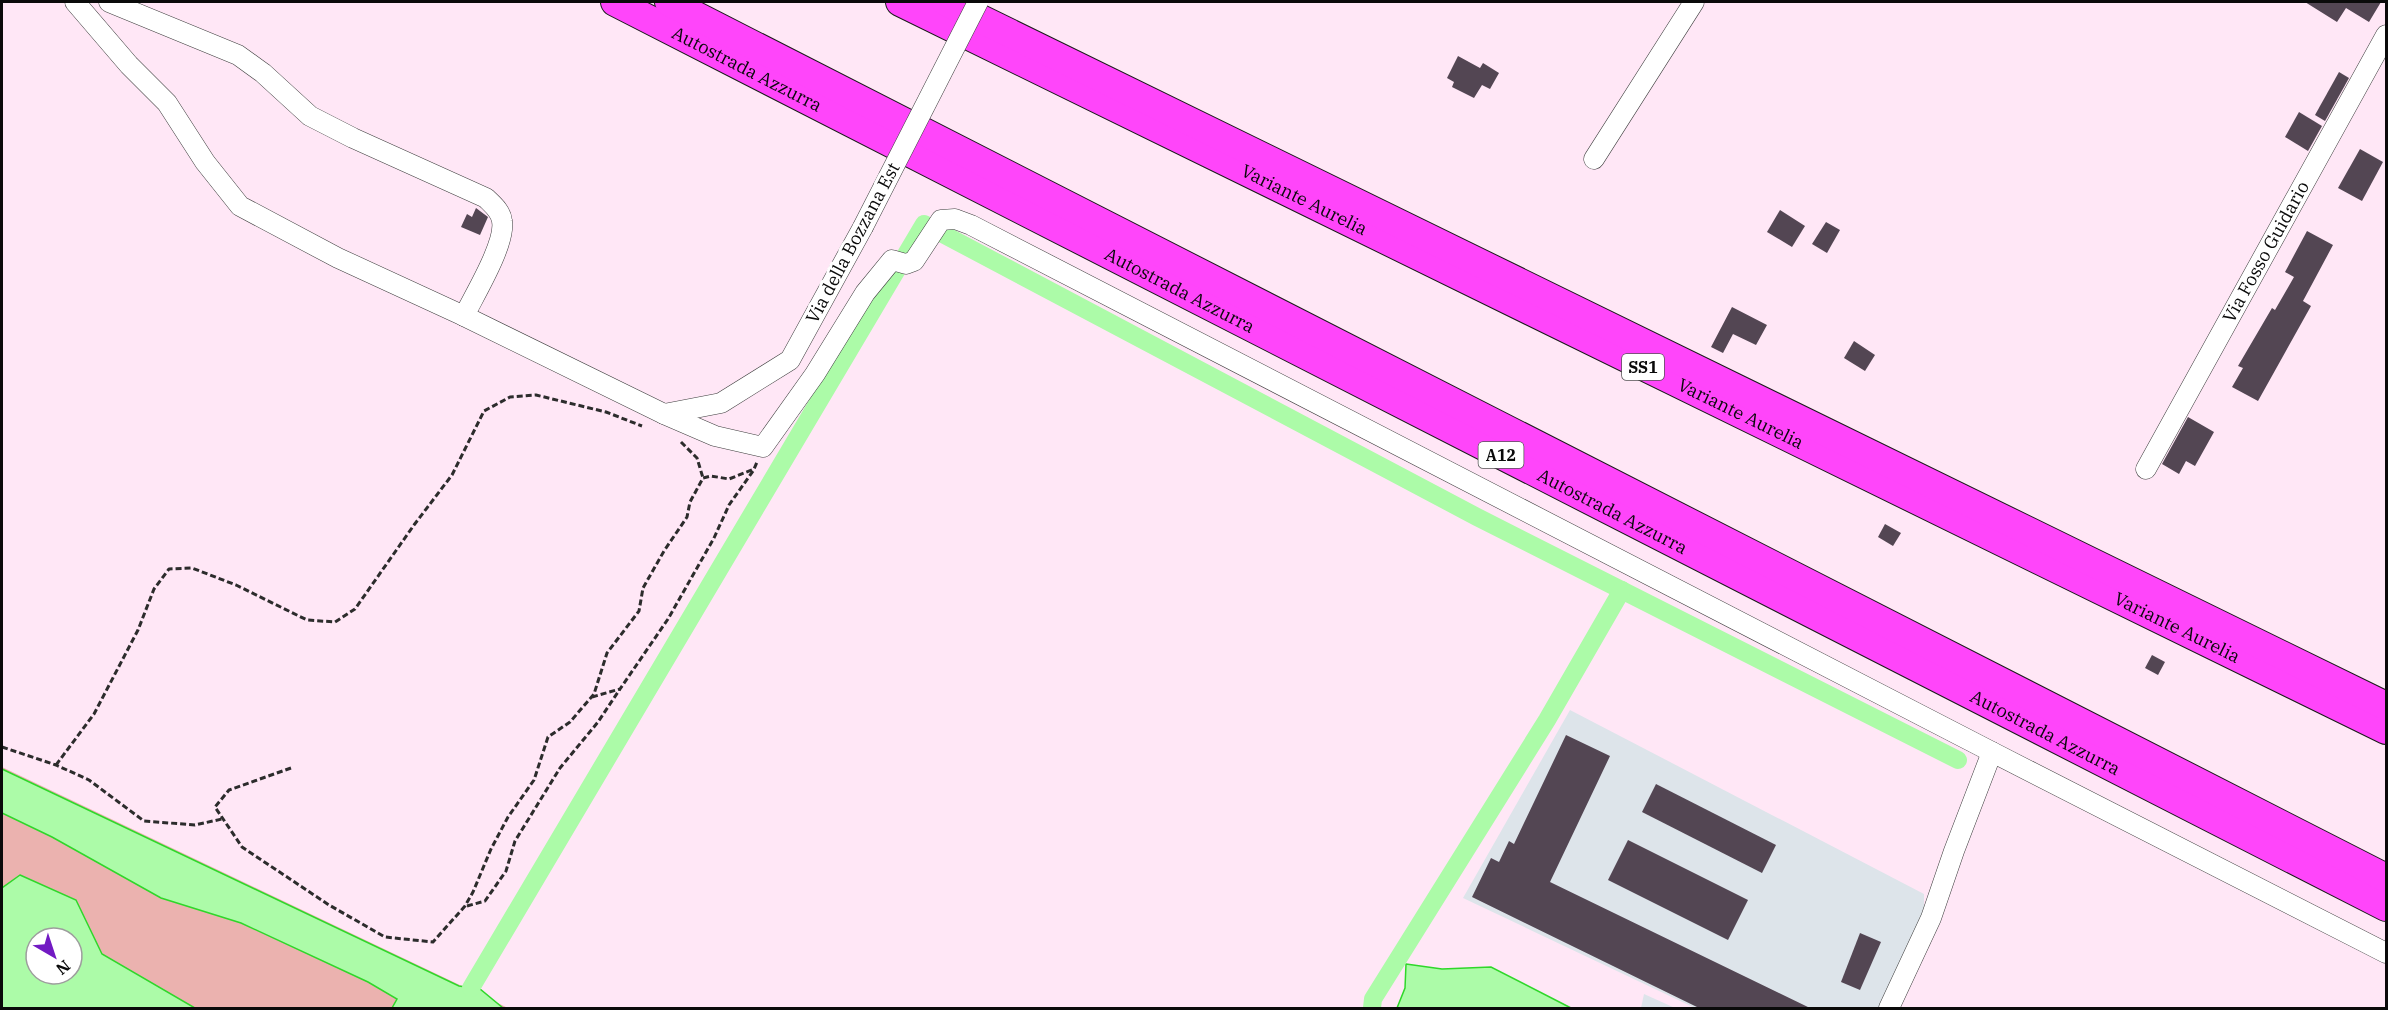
<svg xmlns="http://www.w3.org/2000/svg" width="2388" height="1010" font-family="'IBM Plex Serif',serif">
  <style>
    .industrial { fill: #dde4ea }
    .green { fill: #ebb2af; fill-rule: evenodd }
    .water { fill: #acfba8; stroke: #2fd72a; stroke-width: 1.5; fill-rule: evenodd }
    .lines { fill: none; stroke-linecap: round; stroke-linejoin: round }
    .canal { stroke: #acfba8; stroke-width: 18 }
    .building { fill: #534653 }
    .minor-casing { stroke: #3d3d3d; stroke-width: 21 }
    .highway-casing { stroke: #1b1b1b; stroke-width: 30 }
    .path { stroke: #2c2c2c; stroke-width: 3; stroke-dasharray: 6 3; stroke-linecap: butt }
    .minor { stroke: #fff; stroke-width: 20 }
    .highway { stroke: #ff45fa; stroke-width: 28 }
    .minor-bridge-casing { stroke: #3d3d3d; stroke-width: 21; stroke-linecap: butt }
    .minor-bridge { stroke: #fff; stroke-width: 20 }
    .labels { text-anchor: middle; stroke-width: 6; stroke-linejoin: round; paint-order: stroke }
    .shield { fill: #fff; stroke: #545454; stroke-width: 1.5 }
    .shield-label { font-size: 16px; font-weight: bold; fill: #0a0a0a }
    .street-label { font-size: 18px; fill: #0a0a0a; stroke: #fff }
  </style>
  <rect width="100%" height="100%" fill="#ffe7f6"/>
  <g class="industrial">
    <polygon points="1570,710 1924,894 1924,918 1883,1008 1695,1008 1463,898"/>
    <polygon points="1644,994 1675,1008 1641,1008"/>
  </g>
  <path class="green" d="M 2,767 L 508,1008 L 2,1008 ZM 36,938 L 72,938 L 72,974 L 36,974 Z"/>
  <g class="water">
    <polygon points="2,769 459,986 480,989 503,1008 392,1008 397,999 368,982 241,923 161,898 52,837 2,813"/>
    <path d="M 20,875 L 76,900 L 102,954 L 195,1008 L 2,1008 L 2,888 ZM 36,938 L 72,938 L 72,974 L 36,974 Z"/>
    <polygon points="1406,964 1442,969 1491,967 1571,1008 1397,1008 1405,988"/>
  </g>
  <g class="lines">
    <g class="canal">
      <polyline points="471,988 924,224 1477,517 1958,760"/>
      <polyline points="1372,1008 1373,999 1547,720 1622,590"/>
    </g>
  </g>
  <g class="building">
    <polygon points="2305,2 2381,2 2369,22 2346,8 2337,22"/>
    <polygon points="1458,56 1480,68 1483,63 1499,73 1490,89 1482,85 1474,98 1452,87 1454,82 1447,78"/>
    <polygon points="2339,72 2349,78 2325,121 2315,115"/>
    <polygon points="2299,112 2322,126 2308,151 2285,137"/>
    <polygon points="2360,149 2383,162 2362,201 2338,188"/>
    <polygon points="476,208 488,217 480,235 461,227 467,214 472,217"/>
    <polygon points="1780,210 1805,226 1792,247 1767,232"/>
    <polygon points="1826,222 1840,230 1827,253 1812,244"/>
    <polygon points="2307,231 2333,245 2303,301 2311,306 2258,401 2232,387 2243,368 2238,366 2272,308 2275,310 2294,277 2285,272"/>
    <polygon points="1732,307 1767,325 1756,345 1733,334 1723,353 1711,347"/>
    <polygon points="1854,341 1875,355 1865,371 1844,358"/>
    <polygon points="2188,417 2214,432 2195,466 2186,461 2179,474 2162,464"/>
    <polygon points="1885,524 1901,533 1893,546 1878,537"/>
    <polygon points="2152,655 2165,662 2158,675 2145,668"/>
    <polygon points="1566,735 1610,756 1550,882 1810,1008 1699,1008 1472,897 1491,858 1499,862 1509,841 1514,844"/>
    <polygon points="1656,784 1776,845 1762,873 1642,812"/>
    <polygon points="1628,840 1748,900 1728,940 1608,880"/>
    <polygon points="1860,933 1881,942 1860,990 1841,982"/>
  </g>
  <g class="lines">
    <g class="minor-casing">
      <g id="minor">
        <polyline points="75,2 129,65 167,103 205,162 240,206 338,258 464,316"/>
        <path d="M 109,2 L 238,55 L 263,73 L 310,116 L 353,138 L 486,198 C 493,205 501,211 502,221 C 506,243 475,294 464,316 L 664,414 L 715,436 L 763,447 L 815,374 L 865,293 L 892,260 L 906,264 L 914,261 L 941,220 L 955,219 L 971,225 L 1992,752"/>
        <polyline points="1594,159 1694,2"/>
        <polyline points="664,414 721,403 790,360 863,227"/>
        <path id="s1" d="M 2146,469 L 2386,35"/>
        <polyline points="1889,1008 1931,918 1954,851 1992,752 2386,953"/>
      </g>
    </g>
    <g class="highway-casing">
      <g id="highway">
        <path id="s2" d="M 615,2 L 2386,907"/>
        <polyline points="669,2 2386,878"/>
        <path id="s3" d="M 900,2 L 2386,730"/>
        <polyline points="946,2 2386,706"/>
      </g>
    </g>
    <g class="path">
      <polyline points="681,442 697,458 703,478"/>
      <polyline points="592,697 620,689 668,619 714,538 729,505 753,471"/>
      <polyline points="2,747 56,765 89,780 144,821 195,825 222,819"/>
      <polyline points="56,765 94,714 138,630 154,589 169,569 192,568 236,585 307,620 335,622 355,609 414,525 452,475 484,411 510,397 536,395 606,412 642,426"/>
      <polyline points="291,768 229,790 215,807 242,847 329,905 385,937 433,942 465,906 473,892 491,849 508,817 534,780 548,737 570,722 594,694 607,653 639,611 643,588 664,551 687,517 690,502 703,478 711,476 729,479 754,469 757,462"/>
      <polyline points="467,906 485,901 506,871 515,841 560,768 598,722 620,689"/>
    </g>
    <use href="#minor" class="minor"/>
    <use href="#highway" class="highway"/>
    <g class="minor-bridge-casing">
      <polyline id="minor-bridge" points="863,227 978,2"/>
    </g>
    <use href="#minor-bridge" class="minor-bridge"/>
  </g>
  <g class="labels">
    <g class="shield">
      <rect x="1622" y="354" width="42" height="26" rx="4.5"/>
      <rect x="1478.5" y="442" width="45" height="26" rx="4.5"/>
    </g>
    <g class="shield-label">
      <text x="1643" y="373">SS1</text>
      <text x="1501" y="461">A12</text>
    </g>
    <g class="street-label">
      <text dy="6" stroke="none"><textPath href="#s2" startOffset="148">Autostrada Azzurra</textPath></text>
      <text dy="6" stroke="none"><textPath href="#s3" startOffset="450">Variante Aurelia</textPath></text>
      <text transform="translate(853 243) rotate(-62)" y="6">Via della Bozzana Est</text>
      <text dy="6" stroke="none"><textPath href="#s1" startOffset="248">Via Fosso Guidario</textPath></text>
      <text dy="6" stroke="none"><textPath href="#s2" startOffset="634">Autostrada Azzurra</textPath></text>
      <text dy="6" stroke="none"><textPath href="#s3" startOffset="936">Variante Aurelia</textPath></text>
      <text dy="6" stroke="none"><textPath href="#s2" startOffset="1120">Autostrada Azzurra</textPath></text>
      <text dy="6" stroke="none"><textPath href="#s3" startOffset="1422">Variante Aurelia</textPath></text>
      <text dy="6" stroke="none"><textPath href="#s2" startOffset="1606">Autostrada Azzurra</textPath></text>
    </g>
  </g>
  <rect width="2388" height="1010" fill="none" stroke="#0a0a0a" stroke-width="6"/>
  <g transform="translate(54 956) rotate(141)"><circle r="28" fill="#ffffff" stroke="#9d9d9d" stroke-width="1.5"/>
  <path d="M0-4.5L10 22L0 15L-10 22Z" fill="#721ac3"/>
  <text y="-9" font-size="16" font-weight="bold" text-anchor="middle" fill="#0a0a0a">N</text>
  </g>
</svg>
